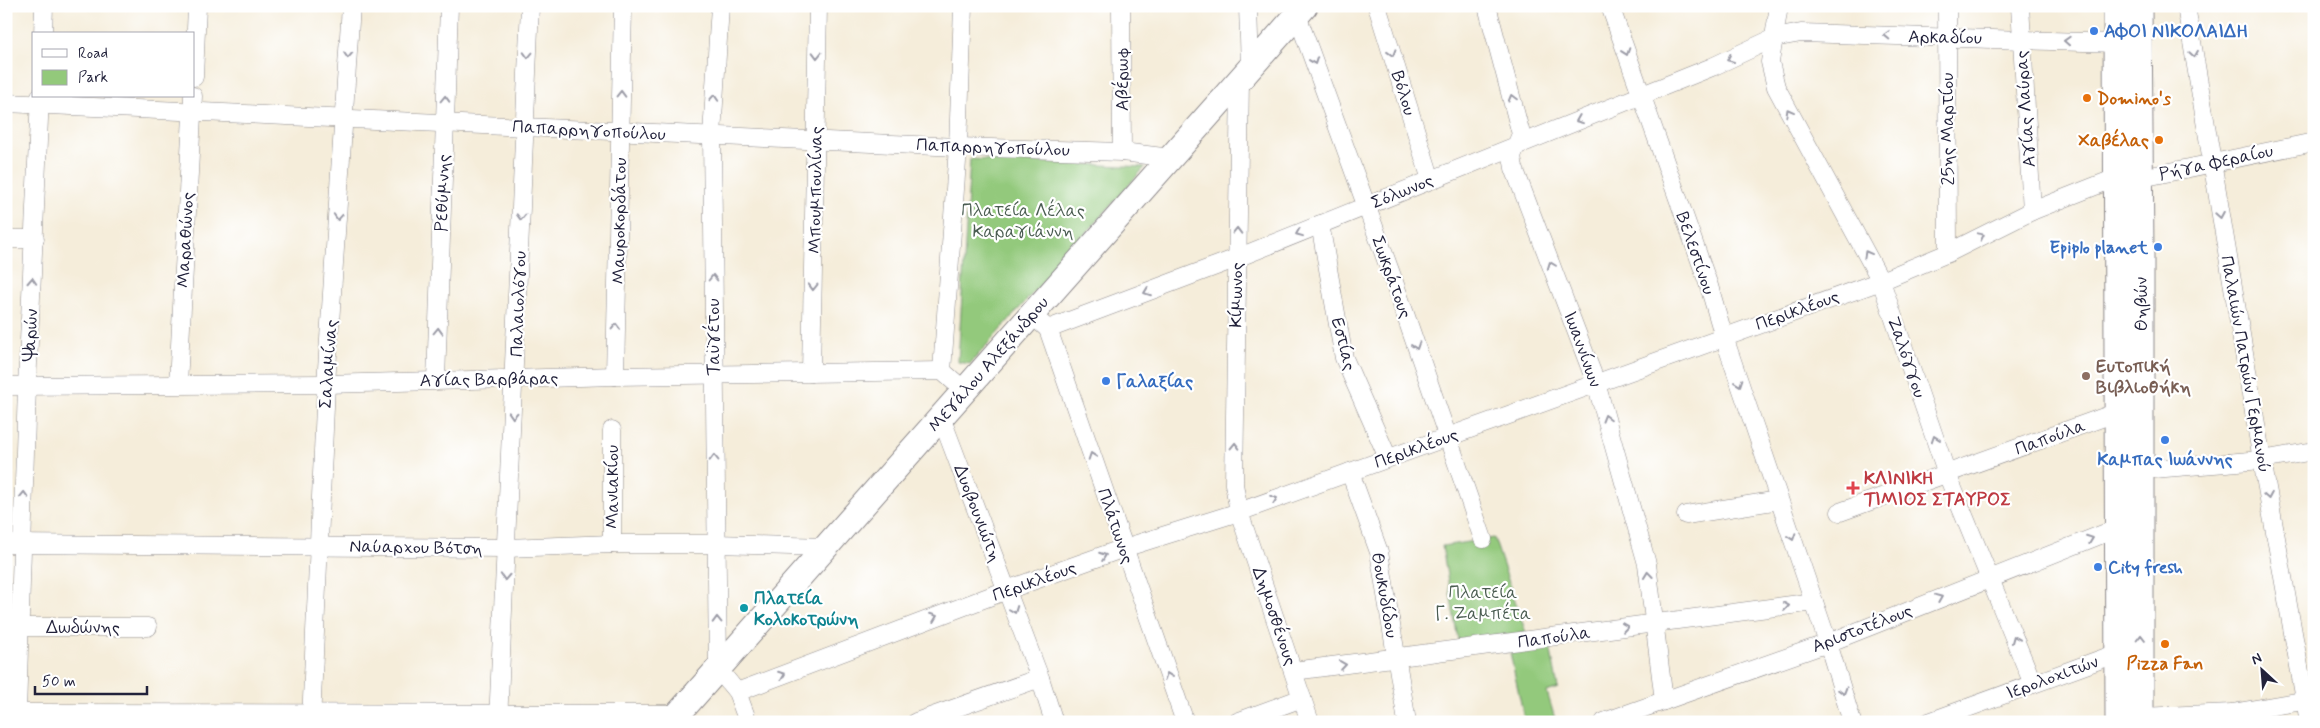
<svg xmlns="http://www.w3.org/2000/svg" width="2320" height="728" font-family="Mynerve,sans-serif">
  <style>
    .green { fill: #93c97b; stroke: #5a765b }
    .lines { fill: none; stroke-linecap: round; stroke-linejoin: round }
    .street-casing { stroke: #8c888a; stroke-width: 19 }
    .secondary-casing { stroke: #8c888a; stroke-width: 27 }
    .street { stroke: #fff; stroke-width: 18 }
    .secondary { stroke: #fff; stroke-width: 25 }
    .oneway { stroke: #9c9ca7 }
    .shop-dot { fill: #3f7fe0; stroke: #fff; stroke-width: 2 }
    .food-dot { fill: #e8710a; stroke: #fff; stroke-width: 2 }
    .education-dot { fill: #8d6e63; stroke: #fff; stroke-width: 2 }
    .health-dot { fill: #e0444e; stroke: #fff; stroke-width: 2 }
    .culture-dot { fill: #0f9aa8; stroke: #fff; stroke-width: 2 }
    .labels { text-anchor: middle; stroke-width: 4.5; stroke-linejoin: round; paint-order: stroke }
    .shop-label { font-size: 18px; font-weight: bold; fill: #366cbe; stroke: #fff; text-anchor: start }
    .street-label { font-size: 18px; fill: #22223b; stroke: #fff }
    .food-label { font-size: 18px; font-weight: bold; fill: #c56008; stroke: #fff; text-anchor: start }
    .park-label { font-size: 18px; fill: #4a5c51; stroke: #fff }
    .education-label { font-size: 18px; font-weight: bold; fill: #785e54; stroke: #fff; text-anchor: start }
    .health-label { font-size: 18px; font-weight: bold; fill: #be3a42; stroke: #fff; text-anchor: start }
    .culture-label { font-size: 18px; font-weight: bold; fill: #0d838f; stroke: #fff; text-anchor: start }
  </style>
  <rect width="100%" height="100%" fill="#fff"/>
  <filter id="ink" filterUnits="userSpaceOnUse"><feTurbulence type="fractalNoise" baseFrequency=".02" numOctaves="2"/><feDisplacementMap in="SourceGraphic" scale="10" xChannelSelector="R" yChannelSelector="G"/><feConvolveMatrix kernelMatrix="1 2 1 2 8 2 1 2 1" color-interpolation-filters="sRGB"/></filter>
  <filter id="wash" filterUnits="userSpaceOnUse"><feTurbulence type="fractalNoise" baseFrequency=".0096" numOctaves="4" result="noise"/><feDisplacementMap in="SourceGraphic" scale="20" xChannelSelector="R" yChannelSelector="G"/><feGaussianBlur stdDeviation="1.12" result="paint"/><feColorMatrix in="noise" values="0 0 0 0 0 0 0 0 0 0 0 0 0 0 0 0 0 1.4 0 .05"/><feComposite in="paint" operator="in"/></filter>
  <g filter="url(#wash)">
    <rect width="100%" height="100%" fill="#f5edda"/>
    <g class="green">
      <polygon points="970,159 1145,167 970,364 958,362"/>
      <polygon points="1494,538 1526,633 1458,640 1442,546"/>
      <polygon points="1550,646 1558,688 1547,692 1556,722 1525,722 1510,653"/>
    </g>
  </g>
  <g filter="url(#ink)">
    <g class="lines">
      <g class="street-casing">
        <g id="street">
          <polyline points="720,6 712,135 718,669 737,692 748,722"/>
          <polyline points="1121,6 1122,152"/>
          <polyline points="1248,6 1250,69"/>
          <polyline points="1377,6 1431,180"/>
          <polyline points="1487,6 1521,134 1512,156 1514,168 1596,383 1647,564 1664,701"/>
          <polyline points="1610,6 1709,286 1724,337 1828,643 1852,722"/>
          <polyline points="1779,6 1770,62 1776,87 1881,281 1947,474 2033,684"/>
          <polyline points="1947,6 1948,253"/>
          <polyline points="2020,6 2032,211"/>
          <polyline points="2186,6 2262,460 2309,722"/>
          <polyline points="1297,15 1393,279 1483,539"/>
          <polyline points="43,34 44,6"/>
          <polyline points="194,77 197,6"/>
          <polyline points="1240,79 1234,484 1239,512 1310,722"/>
          <polyline points="6,103 958,147 1122,152 1171,158"/>
          <polyline points="1320,224 1344,358 1388,458"/>
          <polyline points="6,239 35,239"/>
          <polyline points="1032,315 1048,329 1237,258 1712,67 1774,38 1801,33 2116,43"/>
          <polyline points="1048,329 1185,722"/>
          <polyline points="942,371 958,147 963,6"/>
          <polyline points="811,373 818,6"/>
          <polyline points="615,376 623,6"/>
          <polyline points="436,380 449,6"/>
          <polyline points="178,384 193,96"/>
          <polyline points="6,386 326,384 615,376 942,371 965,391"/>
          <polyline points="941,417 1040,678 1054,722"/>
          <polyline points="2141,470 2262,460 2314,451"/>
          <polyline points="1350,472 1379,552 1407,722"/>
          <polyline points="1840,512 2118,412"/>
          <polyline points="1686,515 1779,500"/>
          <polyline points="6,544 506,548 612,544 715,544 826,547"/>
          <polyline points="612,544 612,430"/>
          <polyline points="18,627 148,627"/>
          <polyline points="1294,671 1814,602"/>
          <polyline points="737,692 1007,590 1124,548 1239,512 1881,281 1948,253 2032,211 2108,181 2151,176 2314,142"/>
          <polyline points="17,713 679,714"/>
          <polyline points="2141,717 2232,713 2314,699"/>
          <polyline points="9,722 17,713 27,386 40,96"/>
          <polyline points="311,722 326,384 351,6"/>
          <polyline points="498,722 530,6"/>
          <polyline points="916,722 1040,678"/>
          <polyline points="1237,722 1302,698"/>
          <polyline points="1604,722 1828,643 2118,528"/>
          <polyline points="1929,722 2118,653"/>
        </g>
      </g>
      <g class="secondary-casing">
        <g id="secondary">
          <polyline points="2116,6 2118,722"/>
          <polyline points="2139,6 2141,255 2141,722"/>
          <polyline points="671,722 1305,6"/>
        </g>
      </g>
      <use href="#street" class="street"/>
      <use href="#secondary" class="secondary"/>
    </g>
    <defs><path id="oneway-chevron" d="M-2-3.5L2.5 0L-2 3.5" fill="none" stroke-width="1.6" stroke-linecap="round" stroke-linejoin="round" transform="scale(1.25)"/></defs>
    <g class="oneway">
      <use href="#oneway-chevron" transform="translate(1887 35) rotate(-178)"/>
      <use href="#oneway-chevron" transform="translate(2067 41) rotate(-177)"/>
      <use href="#oneway-chevron" transform="translate(1626 52) rotate(71)"/>
      <use href="#oneway-chevron" transform="translate(1392 53) rotate(73)"/>
      <use href="#oneway-chevron" transform="translate(2194 54) rotate(81)"/>
      <use href="#oneway-chevron" transform="translate(348 55) rotate(93)"/>
      <use href="#oneway-chevron" transform="translate(528 55) rotate(92)"/>
      <use href="#oneway-chevron" transform="translate(817 55) rotate(91)"/>
      <use href="#oneway-chevron" transform="translate(1730 59) rotate(155)"/>
      <use href="#oneway-chevron" transform="translate(1314 61) rotate(70)"/>
      <use href="#oneway-chevron" transform="translate(621 94) rotate(-89)"/>
      <use href="#oneway-chevron" transform="translate(714 98) rotate(-86)"/>
      <use href="#oneway-chevron" transform="translate(1512 98) rotate(-105)"/>
      <use href="#oneway-chevron" transform="translate(445 99) rotate(-88)"/>
      <use href="#oneway-chevron" transform="translate(1789 112) rotate(-119)"/>
      <use href="#oneway-chevron" transform="translate(1579 120) rotate(158)"/>
      <use href="#oneway-chevron" transform="translate(2220 215) rotate(80)"/>
      <use href="#oneway-chevron" transform="translate(338 217) rotate(94)"/>
      <use href="#oneway-chevron" transform="translate(521 217) rotate(92)"/>
      <use href="#oneway-chevron" transform="translate(1237 231) rotate(-89)"/>
      <use href="#oneway-chevron" transform="translate(1299 233) rotate(158)"/>
      <use href="#oneway-chevron" transform="translate(1981 236) rotate(-26)"/>
      <use href="#oneway-chevron" transform="translate(1867 254) rotate(-119)"/>
      <use href="#oneway-chevron" transform="translate(1551 265) rotate(-111)"/>
      <use href="#oneway-chevron" transform="translate(713 278) rotate(-90)"/>
      <use href="#oneway-chevron" transform="translate(32 281) rotate(-87)"/>
      <use href="#oneway-chevron" transform="translate(813 287) rotate(91)"/>
      <use href="#oneway-chevron" transform="translate(1147 292) rotate(159)"/>
      <use href="#oneway-chevron" transform="translate(616 327) rotate(-89)"/>
      <use href="#oneway-chevron" transform="translate(438 331) rotate(-88)"/>
      <use href="#oneway-chevron" transform="translate(1416 346) rotate(71)"/>
      <use href="#oneway-chevron" transform="translate(1739 383) rotate(71)"/>
      <use href="#oneway-chevron" transform="translate(513 415) rotate(93)"/>
      <use href="#oneway-chevron" transform="translate(1606 418) rotate(-106)"/>
      <use href="#oneway-chevron" transform="translate(1935 439) rotate(-109)"/>
      <use href="#oneway-chevron" transform="translate(1235 446) rotate(-89)"/>
      <use href="#oneway-chevron" transform="translate(1092 456) rotate(-109)"/>
      <use href="#oneway-chevron" transform="translate(714 458) rotate(-91)"/>
      <use href="#oneway-chevron" transform="translate(24 495) rotate(-88)"/>
      <use href="#oneway-chevron" transform="translate(2268 496) rotate(80)"/>
      <use href="#oneway-chevron" transform="translate(1274 499) rotate(-20)"/>
      <use href="#oneway-chevron" transform="translate(1792 537) rotate(71)"/>
      <use href="#oneway-chevron" transform="translate(2090 539) rotate(-21)"/>
      <use href="#oneway-chevron" transform="translate(1103 556) rotate(-20)"/>
      <use href="#oneway-chevron" transform="translate(1648 575) rotate(-96)"/>
      <use href="#oneway-chevron" transform="translate(505 577) rotate(93)"/>
      <use href="#oneway-chevron" transform="translate(1939 598) rotate(-22)"/>
      <use href="#oneway-chevron" transform="translate(1786 606) rotate(-8)"/>
      <use href="#oneway-chevron" transform="translate(1014 610) rotate(69)"/>
      <use href="#oneway-chevron" transform="translate(934 617) rotate(-21)"/>
      <use href="#oneway-chevron" transform="translate(717 620) rotate(-91)"/>
      <use href="#oneway-chevron" transform="translate(1625 627) rotate(-8)"/>
      <use href="#oneway-chevron" transform="translate(2141 638) rotate(-90)"/>
      <use href="#oneway-chevron" transform="translate(2015 639) rotate(-112)"/>
      <use href="#oneway-chevron" transform="translate(1343 665) rotate(-8)"/>
      <use href="#oneway-chevron" transform="translate(782 675) rotate(-21)"/>
      <use href="#oneway-chevron" transform="translate(1168 676) rotate(-109)"/>
      <use href="#oneway-chevron" transform="translate(1843 691) rotate(74)"/>
    </g>
  </g>
  <g class="shop-dot">
    <circle cx="2094" cy="31" r="5"/>
    <circle cx="2158" cy="247" r="5"/>
    <circle cx="1106" cy="381" r="5"/>
    <circle cx="2165" cy="440" r="5"/>
    <circle cx="2098" cy="567" r="5"/>
  </g>
  <g class="food-dot">
    <circle cx="2087" cy="98" r="5"/>
    <circle cx="2159" cy="140" r="5"/>
    <circle cx="2165" cy="644" r="5"/>
  </g>
  <circle class="education-dot" cx="2086" cy="376" r="5"/>
  <path class="health-dot" d="M1850.5 480.5h5v5h5v5h-5v5h-5v-5h-5v-5h5z"/>
  <circle class="culture-dot" cx="744" cy="608" r="5"/>
  <g class="labels">
    <g class="shop-label">
      <text x="2104" y="37">ΑΦΟΙ ΝΙΚΟΛΑΙΔΗ</text>
      <text x="2148" y="253" text-anchor="end">Epiplo planet</text>
      <text x="1116" y="387">Γαλαξίας</text>
      <text x="2165" y="465" text-anchor="middle">Καμπας Ιωάννης</text>
      <text x="2108" y="573">City fresh</text>
    </g>
    <g class="street-label">
      <text transform="translate(1945 37) rotate(1)" y="6">Αρκαδίου</text>
      <text transform="translate(1122 79) rotate(-90)" y="6">Αβέρωφ</text>
      <text transform="translate(1404 93) rotate(73)" y="6">Βόλου</text>
      <text transform="translate(2025 109) rotate(-94)" y="6">Αγίας Λαύρας</text>
      <text transform="translate(1947 129) rotate(-90)" y="6">25ης Μαρτίου</text>
      <text transform="translate(589 130) rotate(3)" y="6">Παπαρρηγοπούλου</text>
      <text transform="translate(993 147) rotate(2)" y="6">Παπαρρηγοπούλου</text>
      <text transform="translate(2216 162) rotate(-12)" y="6">Ρήγα Φεραίου</text>
      <text transform="translate(815 190) rotate(-89)" y="6">Μπουμπουλίνας</text>
      <text transform="translate(1402 191) rotate(-22)" y="6">Σόλωνος</text>
      <text transform="translate(442 193) rotate(-88)" y="6">Ρεθύμνης</text>
      <text transform="translate(619 221) rotate(-89)" y="6">Μαυροκορδάτου</text>
      <text transform="translate(185 240) rotate(-87)" y="6">Μαραθώνος</text>
      <text transform="translate(1696 253) rotate(71)" y="6">Βελεστίνου</text>
      <text transform="translate(1392 277) rotate(70)" y="6">Σωκράτους</text>
      <text transform="translate(1236 295) rotate(-89)" y="6">Κίμωνος</text>
      <text transform="translate(518 304) rotate(-88)" y="6">Παλαιολόγου</text>
      <text transform="translate(2141 304) rotate(-90)" y="6">Θηβών</text>
      <text transform="translate(1797 310) rotate(-20)" y="6">Περικλέους</text>
      <text transform="translate(30 335) rotate(-87)" y="6">Ψαρών</text>
      <text transform="translate(713 337) rotate(-90)" y="6">Ταϋγέτου</text>
      <text transform="translate(1344 344) rotate(76)" y="6">Εστίας</text>
      <text transform="translate(1583 349) rotate(70)" y="6">Ιωαννίνων</text>
      <text transform="translate(1907 357) rotate(71)" y="6">Ζαλόγγου</text>
      <text transform="translate(328 364) rotate(-86)" y="6">Σαλαμίνας</text>
      <text transform="translate(988 364) rotate(-49)" y="6">Μεγάλου Αλεξάνδρου</text>
      <text transform="translate(2246 364) rotate(80)" y="6">Παλαιών Πατρών Γερμανού</text>
      <text transform="translate(489 379) rotate(-1)" y="6">Αγίας Βαρβάρας</text>
      <text transform="translate(2050 437) rotate(-20)" y="6">Παπούλα</text>
      <text transform="translate(1416 448) rotate(-20)" y="6">Περικλέους</text>
      <text transform="translate(612 487) rotate(-90)" y="6">Μανιακίου</text>
      <text transform="translate(978 513) rotate(69)" y="6">Δυοβουνιώτη</text>
      <text transform="translate(1116 526) rotate(71)" y="6">Πλάτωνος</text>
      <text transform="translate(416 547) rotate(1)" y="6">Ναύαρχου Βότση</text>
      <text transform="translate(1034 581) rotate(-20)" y="6">Περικλέους</text>
      <text transform="translate(1385 595) rotate(80)" y="6">Θουκυδίδου</text>
      <text transform="translate(1275 616) rotate(71)" y="6">Δημοσθένους</text>
      <text x="83" y="633">Δωδώνης</text>
      <text transform="translate(1862 628) rotate(-21)" y="6">Αριστοτέλους</text>
      <text transform="translate(1554 637) rotate(-8)" y="6">Παπούλα</text>
      <text transform="translate(2052 677) rotate(-20)" y="6">Ιερολοχιτών</text>
    </g>
    <g class="food-label">
      <text x="2097" y="104">Domino's</text>
      <text x="2149" y="146" text-anchor="end">Χαβέλας</text>
      <text x="2165" y="669" text-anchor="middle">Pizza Fan</text>
    </g>
    <g class="park-label">
      <text x="1023" y="216">Πλατεία Λέλας<tspan x="1023" dy="21">Καραγιάννη</tspan></text>
      <text x="1483" y="598">Πλατεία<tspan x="1483" dy="21">Γ. Ζαμπέτα</tspan></text>
    </g>
    <g class="education-label">
      <text x="2096" y="372">Ευτοπική<tspan x="2096" dy="21">Βιβλιοθήκη</tspan></text>
    </g>
    <g class="health-label">
      <text x="1864" y="484">ΚΛΙΝΙΚΗ<tspan x="1864" dy="21">ΤΙΜΙΟΣ ΣΤΑΥΡΟΣ</tspan></text>
    </g>
    <g class="culture-label">
      <text x="754" y="604">Πλατεία<tspan x="754" dy="21">Κολοκοτρώνη</tspan></text>
    </g>
  </g>
  <rect width="2320" height="728" fill="none" stroke="#fff" stroke-width="25"/>
  <rect x="32" y="32" width="162" height="65" fill="#ffffff" stroke="#a7a7b1"/>
  <rect x="42" y="49" width="25" height="8" fill="#ffffff" stroke="#a7a7b1"/>
  <text x="78" y="58" font-size="15" fill="#22223b">Road</text>
  <rect x="42" y="70" width="25" height="15" fill="#93c97b" stroke="#a7a7b1"/>
  <text x="78" y="82" font-size="15" fill="#22223b">Park</text>
  <g transform="translate(2262 670) rotate(334)" stroke="#ffffff" stroke-width="4" paint-order="stroke">
  <path d="M0-4L9 19L0 12L-9 19Z" fill="#22223b"/>
  <text y="-8" font-size="14" font-weight="bold" text-anchor="middle" fill="#22223b">N</text>
  </g>
  <path d="M35 686v8h112v-8" fill="none" stroke="#22223b" stroke-width="2.5"/>
  <text x="42" y="686" font-size="15" fill="#22223b" stroke="#ffffff" stroke-width="4" paint-order="stroke">50 m</text>
</svg>
